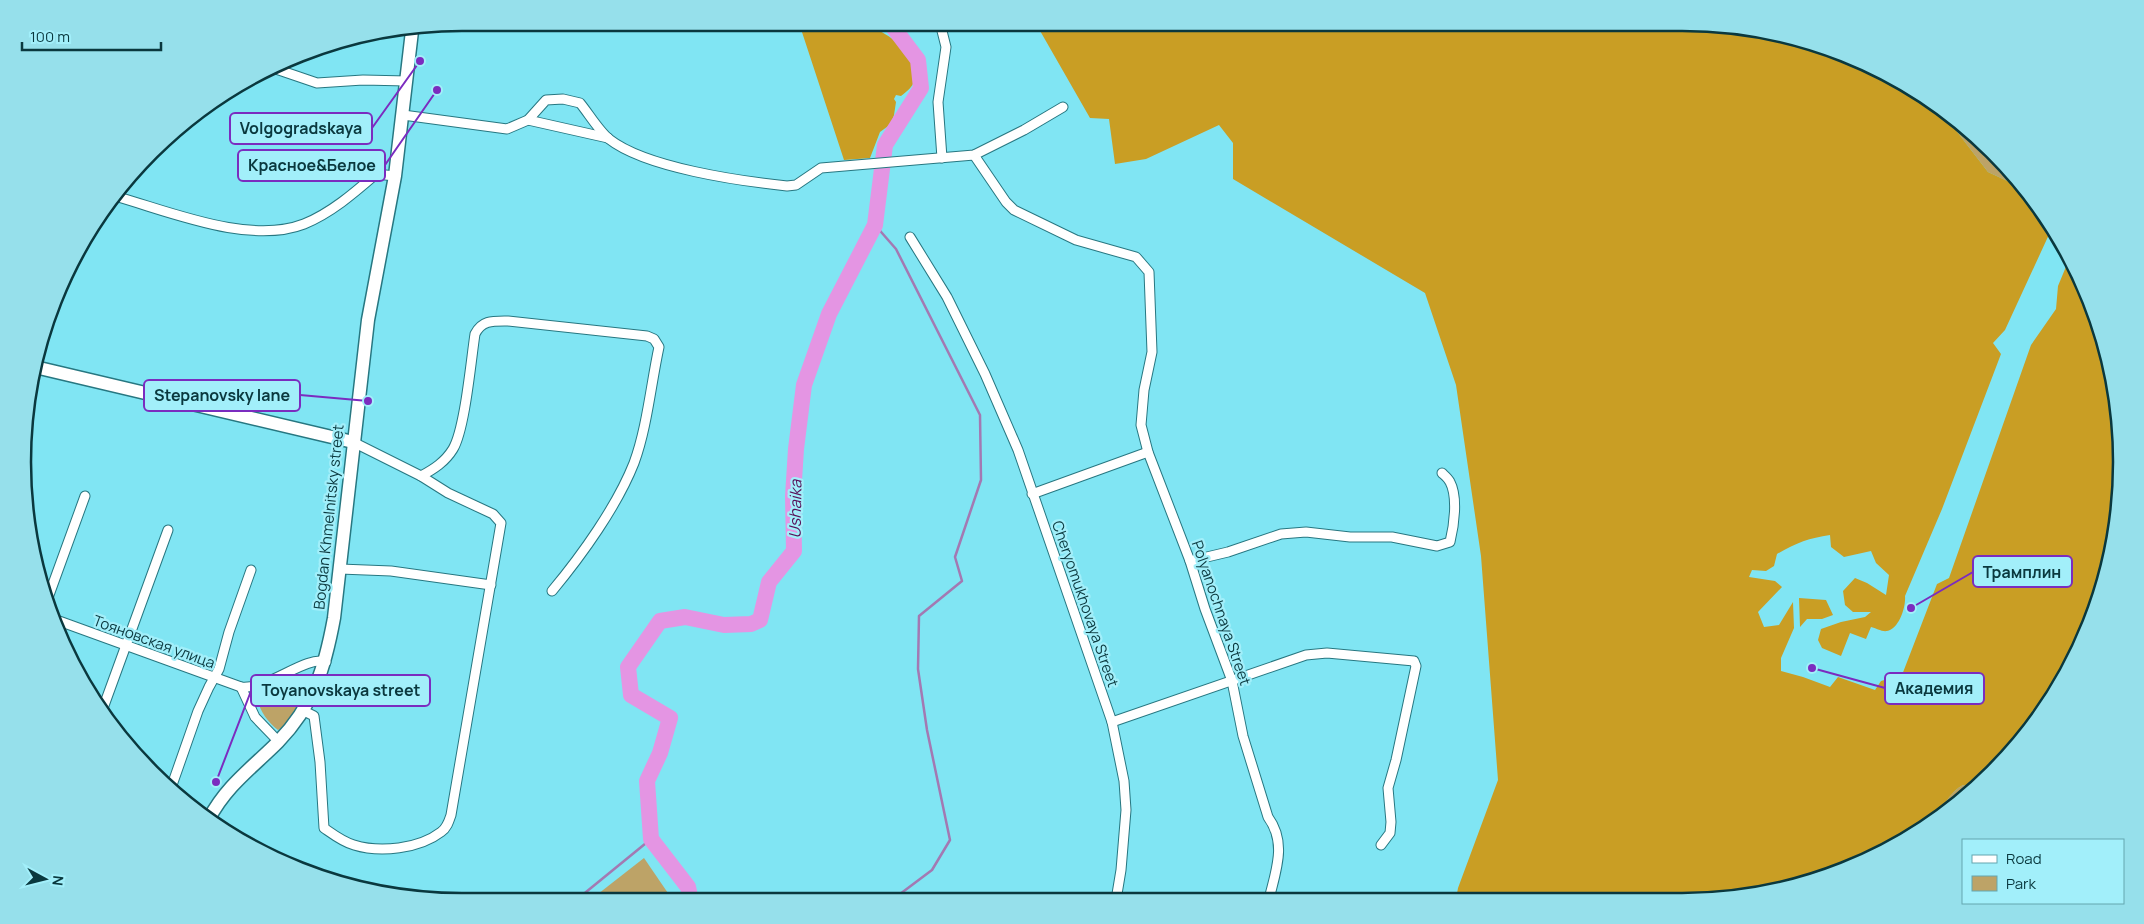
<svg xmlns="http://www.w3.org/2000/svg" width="2144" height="924" font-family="Manrope,sans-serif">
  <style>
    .green { fill: #bda367 }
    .forest { fill: #c99e24 }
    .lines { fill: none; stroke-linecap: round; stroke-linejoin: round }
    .stream { stroke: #a379b2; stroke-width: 2.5 }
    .river { stroke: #e495e3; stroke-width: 16 }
    .street-casing { stroke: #277781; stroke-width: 11 }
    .secondary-casing { stroke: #277781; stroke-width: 15 }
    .street { stroke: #fff; stroke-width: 9 }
    .secondary { stroke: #fff; stroke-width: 12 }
    .labels { text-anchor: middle; stroke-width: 4.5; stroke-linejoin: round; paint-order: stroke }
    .street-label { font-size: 15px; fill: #0a383e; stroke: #a2effa }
    .water-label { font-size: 16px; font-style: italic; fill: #581159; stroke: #a2effa }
    .rim { fill: none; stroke: #0a383e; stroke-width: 2.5 }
    .leader { fill: none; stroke: #7b2cbf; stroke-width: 2 }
    .callout-dot { fill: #7b2cbf; stroke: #a2effa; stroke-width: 2 }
    .callout { fill: #a2effa; stroke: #7b2cbf; stroke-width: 2 }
    .callout-label { font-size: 16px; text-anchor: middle; font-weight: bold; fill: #0a383e }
  </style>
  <rect width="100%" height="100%" fill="#80e5f3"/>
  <g class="green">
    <polygon points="1938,107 1972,132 2021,185 2016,185 1988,172"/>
    <path d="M 301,674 L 313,675 L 314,678 C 306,695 297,721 278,730 C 269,723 259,711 258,699 C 268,685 286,680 301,674 Z"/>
    <path d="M 1963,785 L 1969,787 L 1970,790 L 1950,810 L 1939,817 C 1942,804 1952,791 1963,785 Z"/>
    <polygon points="644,858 672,899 671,901 589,901"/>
  </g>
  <g class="forest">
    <path d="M 799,23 L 881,23 L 879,31 C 895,37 920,63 914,81 C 913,87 906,92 901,96 L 896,95 L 894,99 L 896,102 L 894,115 L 891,124 L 880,132 L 870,158 L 844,160 Z"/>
    <path d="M 1029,23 L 1300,23 L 1310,28 L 1318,23 L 1682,23 L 1824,46 L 1902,82 L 1938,107 L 1988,172 L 2016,185 L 2021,185 L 2031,195 L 2052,228 L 2005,330 L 1993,343 L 2001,354 L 1942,509 L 1905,596 C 1906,607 1899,629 1887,631 C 1882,632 1876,628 1871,627 L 1866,639 L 1850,633 L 1841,656 L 1822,648 L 1818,640 L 1821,629 L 1841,622 L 1865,617 L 1871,612 L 1853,612 L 1845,605 L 1843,591 L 1855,578 L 1867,583 L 1886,595 L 1889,575 L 1876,563 L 1871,551 L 1844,557 L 1831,547 L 1830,535 C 1809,538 1796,543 1777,554 L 1774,566 L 1766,571 L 1752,570 L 1749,577 L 1775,581 L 1782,587 L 1758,612 L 1764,627 L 1779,625 L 1793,602 L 1794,628 L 1781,658 L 1781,671 L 1803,677 L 1830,687 L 1838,677 L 1875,690 L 1881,681 L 1902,675 L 1937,584 L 1949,578 L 2031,345 L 2056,309 L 2058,286 L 2070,257 L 2076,268 L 2107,349 L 2121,434 L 2118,520 L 2098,604 L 2031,729 L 1970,790 L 1969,787 L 1963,785 C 1952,791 1942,805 1939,817 L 1850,868 L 1740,898 L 1456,899 L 1458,888 L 1498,780 L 1481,556 L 1456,385 L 1425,293 L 1233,179 L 1233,143 L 1219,125 L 1146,159 L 1115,164 L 1109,119 L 1090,118 L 1039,29 Z"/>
    <polygon points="1799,598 1826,600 1833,615 1822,619 1807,619 1800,627"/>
  </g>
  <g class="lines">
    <g class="stream">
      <polyline points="875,225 896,249 980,415 981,480 955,557 962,581 919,616 918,669 927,730 950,840 932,870 892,900"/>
      <polyline points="575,901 651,839"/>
      <polyline points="785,901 797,896 819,900"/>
    </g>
    <polyline class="river" points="691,901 688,887 651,839 647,781 660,753 670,718 631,695 628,667 660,621 685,617 724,625 751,624 760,620 769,582 794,551 793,496 796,449 804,385 829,314 875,225 885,145 921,88 918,60 890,23"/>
    <g class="street-casing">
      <g id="street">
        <polyline points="940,23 946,47 938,102 942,158"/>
        <polyline points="273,68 317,83 363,80 407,81"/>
        <path d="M 403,115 L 507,129 L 528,120 L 546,100 L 563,99 L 580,103 C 589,114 599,131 609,139 C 646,168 740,181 787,186 L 796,185 L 821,168 L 974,155 L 1024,130 L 1063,107"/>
        <polyline points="528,120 608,138"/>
        <path d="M 974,155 L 1006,202 L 1014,210 L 1076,240 L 1136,257 L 1149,272 L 1152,352 L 1144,390 L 1141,425 L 1148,452 L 1190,561 L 1205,609 L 1232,681 L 1243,736 L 1268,817 C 1287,843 1276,870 1269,899"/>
        <path d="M 118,197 C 171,212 250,245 304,224 C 331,213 354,193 376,174 L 395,176"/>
        <polyline points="910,237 947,297 985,374 1018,450 1112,722 1124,781 1126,810 1121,870 1116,900"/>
        <path d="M 421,476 C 434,469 445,462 453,449 C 465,429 471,360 475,334 C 482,320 493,321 508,321 L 647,336 L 654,339 L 659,347 C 651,384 647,428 634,463 C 617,506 582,555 552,591"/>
        <polyline points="1032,494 1148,452"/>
        <path d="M 1190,561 L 1228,552 L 1281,534 L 1306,532 L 1350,537 L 1392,537 L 1437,546 L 1450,542 C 1454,526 1458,497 1450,482 C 1448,478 1444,475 1442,473"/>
        <polyline points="340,569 391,571 491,585"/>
        <polyline points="49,595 85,496"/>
        <path d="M 59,621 L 241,687 C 269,690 305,655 326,662"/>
        <polyline points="241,687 255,717 279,742"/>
        <polyline points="102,711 168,530"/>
        <path d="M 304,711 L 314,716 L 320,762 L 324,828 C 334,835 343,842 354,845 C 380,853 419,849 441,832 C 447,828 449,821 451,815 L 501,523 L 493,514 L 448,493 L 421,476 L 353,442"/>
        <polyline points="1112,722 1306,655 1327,653 1414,661 1416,666 1396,760 1388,788 1391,822 1390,833 1381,845"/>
        <polyline points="171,788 198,711 209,687 219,669 229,632 251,570"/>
      </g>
    </g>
    <g class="secondary-casing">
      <g id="secondary">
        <polyline points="35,367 353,442"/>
        <path d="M 209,819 C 226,786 253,767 278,742 C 314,705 325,667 334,618 L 368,320 L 395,176 L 412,31"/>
      </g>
    </g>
    <use href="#street" class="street"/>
    <use href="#secondary" class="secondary"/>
  </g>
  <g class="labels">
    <g class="street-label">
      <text transform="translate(329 517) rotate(-84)" y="5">Bogdan Khmelnitsky street</text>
      <text transform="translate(1085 604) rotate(71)" y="5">Cheryomukhovaya Street</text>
      <text transform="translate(1221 613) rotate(71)" y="5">Polyanochnaya Street</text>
      <text transform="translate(154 642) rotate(20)" y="5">Тояновская улица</text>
    </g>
    <g class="water-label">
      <text transform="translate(795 509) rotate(-89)" y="6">Ushaika</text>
    </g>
  </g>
  <path d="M0 0H2144V924H0ZM462 31H1682A431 431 0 0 1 2113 462V462A431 431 0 0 1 1682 893H462A431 431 0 0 1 31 462V462A431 431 0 0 1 462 31Z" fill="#96e0eb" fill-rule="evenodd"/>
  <path class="rim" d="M462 31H1682A431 431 0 0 1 2113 462V462A431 431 0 0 1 1682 893H462A431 431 0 0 1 31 462V462A431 431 0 0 1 462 31Z"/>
  <path class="leader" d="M420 61L372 128M437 90L385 165M368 401L300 395M1911 608L1973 572M1812 668L1885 688M216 782L251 691"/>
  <g class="callout-dot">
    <circle cx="420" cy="61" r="5"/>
    <circle cx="437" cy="90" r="5"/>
    <circle cx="368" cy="401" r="5"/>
    <circle cx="1911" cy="608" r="5"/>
    <circle cx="1812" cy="668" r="5"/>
    <circle cx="216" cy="782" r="5"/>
  </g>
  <g class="callout">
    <rect x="230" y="113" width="142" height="31" rx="5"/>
    <rect x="238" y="150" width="147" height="31" rx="5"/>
    <rect x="144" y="380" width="156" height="31" rx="5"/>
    <rect x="1973" y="556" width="99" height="31" rx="5"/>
    <rect x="1885" y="673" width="99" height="31" rx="5"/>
    <rect x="251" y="675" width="179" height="31" rx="5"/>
  </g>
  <g class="callout-label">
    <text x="301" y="134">Volgogradskaya</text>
    <text x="312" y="171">Красное&amp;Белое</text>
    <text x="222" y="401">Stepanovsky lane</text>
    <text x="2022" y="578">Трамплин</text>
    <text x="1934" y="694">Академия</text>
    <text x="341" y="696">Toyanovskaya street</text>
  </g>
  <rect x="1962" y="839" width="162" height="65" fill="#a2effa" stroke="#65a6af"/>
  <rect x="1972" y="855" width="25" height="8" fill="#ffffff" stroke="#65a6af"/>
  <text x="2006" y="864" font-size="15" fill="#0a383e">Road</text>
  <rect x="1972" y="876" width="25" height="15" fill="#bda367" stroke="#65a6af"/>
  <text x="2006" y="889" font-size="15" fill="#0a383e">Park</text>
  <g transform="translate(45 879) rotate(97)" stroke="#a2effa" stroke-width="4" paint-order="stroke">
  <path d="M0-4L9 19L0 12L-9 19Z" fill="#0a383e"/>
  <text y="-8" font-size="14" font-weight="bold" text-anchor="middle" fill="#0a383e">N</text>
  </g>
  <path d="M22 42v8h139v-8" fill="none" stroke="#0a383e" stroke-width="2.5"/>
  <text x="30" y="42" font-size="15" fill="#0a383e" stroke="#a2effa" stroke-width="4" paint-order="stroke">100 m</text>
</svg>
